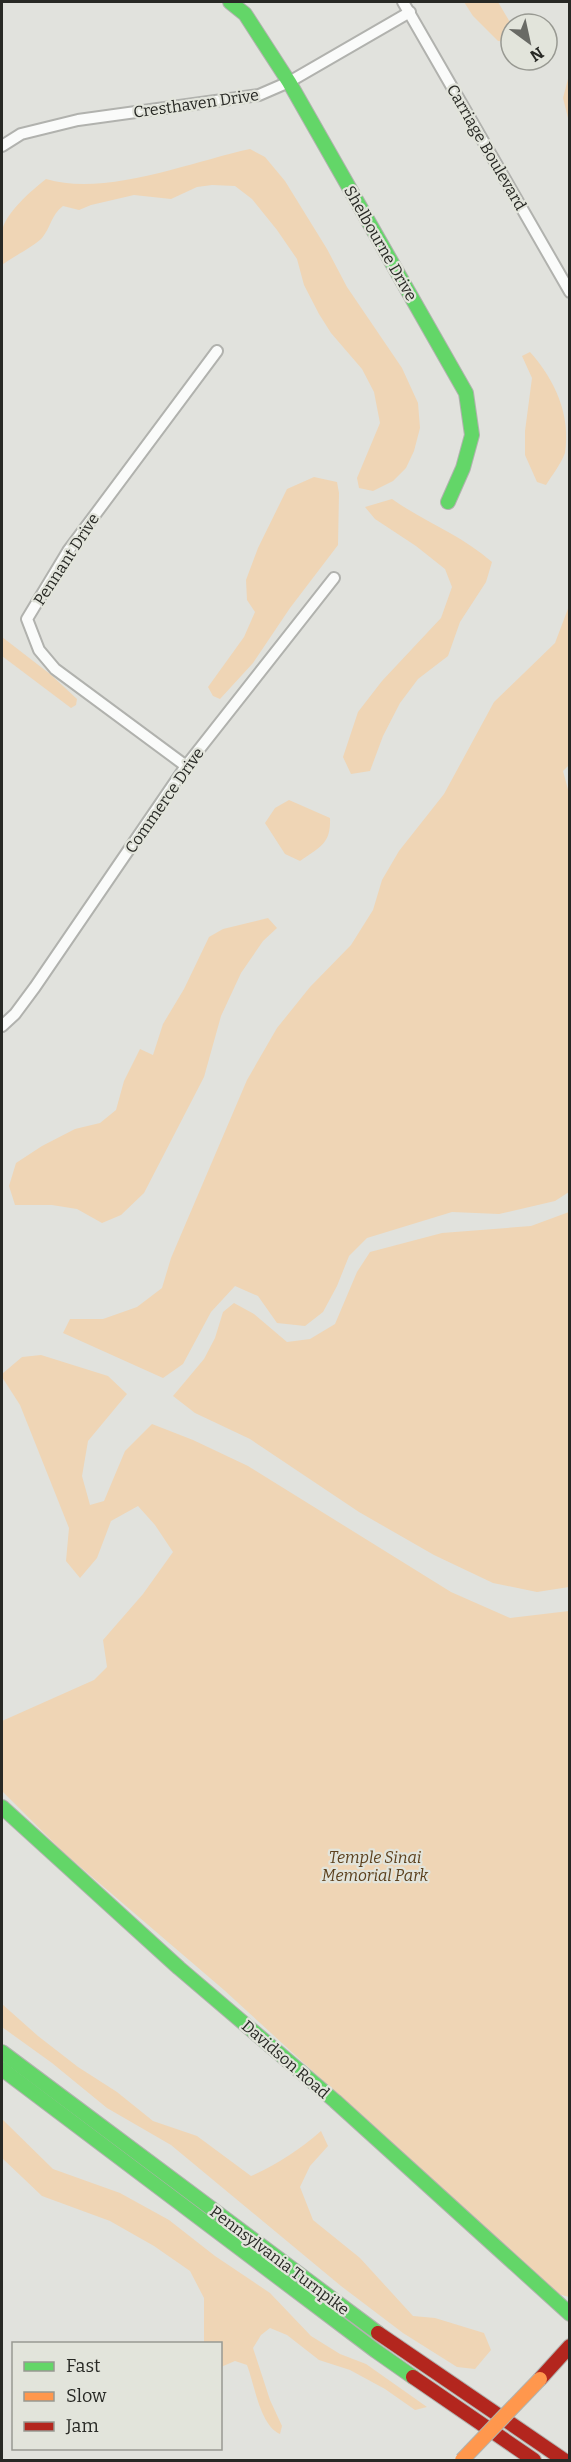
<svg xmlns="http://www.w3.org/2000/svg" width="571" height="2462" font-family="Bitter,serif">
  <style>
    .green { fill: #efd5b5 }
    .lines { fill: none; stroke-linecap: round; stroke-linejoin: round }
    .street-casing { stroke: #b1b2ae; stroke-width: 14 }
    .fast-casing { stroke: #b1b2ae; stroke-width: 16 }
    .jam-casing { stroke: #b1b2ae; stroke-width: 16 }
    .street { stroke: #fafbfa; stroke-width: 10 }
    .fast { stroke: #63d668; stroke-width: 14 }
    .jam { stroke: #b3261e; stroke-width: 14 }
    .slow-bridge-casing { stroke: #b1b2ae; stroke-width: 16; stroke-linecap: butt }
    .slow-bridge { stroke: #ff974d; stroke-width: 14 }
    .labels { text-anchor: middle; stroke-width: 4.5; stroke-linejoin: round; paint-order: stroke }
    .street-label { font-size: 16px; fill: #282925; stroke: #e2e4db }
    .park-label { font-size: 16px; font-style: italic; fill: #5c411e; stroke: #e2e4db }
  </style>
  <rect width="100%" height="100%" fill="#e1e2dd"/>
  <g class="green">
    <polygon points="464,2 498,2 511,24 511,42 498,41 473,16"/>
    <polygon points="569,75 570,75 569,122 563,98"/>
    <path d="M 250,149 L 265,157 L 285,181 L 327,249 L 347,287 L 402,368 L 418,403 L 420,428 L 414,451 L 406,468 L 393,481 L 373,491 L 359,488 L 357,478 L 380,423 L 374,392 L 362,369 L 331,333 L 319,314 L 304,285 L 297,259 L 277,230 L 252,199 L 235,186 L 212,185 L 197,187 L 171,199 L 134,195 L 91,205 L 79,210 L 63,206 C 51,215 51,227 42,238 C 36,245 11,258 2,265 C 1,255 0,243 2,232 C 4,214 32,190 46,179 C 105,197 190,162 250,149 Z"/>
    <path d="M 530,352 C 555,380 571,415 565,453 C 561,464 552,475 546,485 L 537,482 L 525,455 L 525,431 L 532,378 L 522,356 Z"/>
    <polygon points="314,477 337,482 339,493 338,545 290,608 253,663 220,699 213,696 208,687 244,637 255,612 247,600 246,580 258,548 287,489"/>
    <path d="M 392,499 C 426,523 460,534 492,562 L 486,582 L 460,622 L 448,656 L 418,679 L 400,703 L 383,736 L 370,771 L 351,774 L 343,757 L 358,712 L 382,681 L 441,618 L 452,587 L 445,569 L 416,546 L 375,519 L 365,507 Z"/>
    <polygon points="569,606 570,764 563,771 570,797 569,1192 555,1201 499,1214 452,1212 367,1238 349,1256 337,1286 323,1312 305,1326 277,1323 258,1296 235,1286 211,1312 183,1364 163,1378 63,1333 70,1319 103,1319 137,1307 162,1288 171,1258 247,1080 277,1028 310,987 351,945 373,910 382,880 399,851 444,794 494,702 555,643"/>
    <polygon points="2,637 50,674 77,699 76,705 71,708 2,656"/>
    <path d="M 289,800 L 330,818 C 331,844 320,847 300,861 L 285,854 L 265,823 L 275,808 Z"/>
    <polygon points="268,918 277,928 263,941 241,973 221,1016 204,1077 144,1193 121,1215 102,1223 77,1209 52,1205 15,1205 9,1186 16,1163 42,1146 75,1129 100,1123 116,1110 124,1081 140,1049 153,1055 163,1024 184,989 209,937 223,929"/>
    <polygon points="569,1212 569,1587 537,1592 493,1583 434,1555 359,1512 250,1439 195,1413 173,1396 204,1359 215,1338 223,1312 234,1303 254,1314 287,1342 310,1339 335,1324 357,1272 370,1252 442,1233 531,1226"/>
    <polygon points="41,1355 108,1376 127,1394 88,1441 82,1476 90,1505 104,1501 125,1451 152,1424 193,1440 248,1466 451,1592 510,1618 569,1611 569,2297 555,2293 224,1990 63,1852 2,1791 2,1721 94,1680 107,1667 103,1640 143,1594 173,1552 155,1525 138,1506 111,1521 97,1558 80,1578 66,1561 69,1528 20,1405 2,1377 2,1374 22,1357"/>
    <path d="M 2,2004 L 38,2036 L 78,2067 L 117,2092 L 153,2121 L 197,2136 L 251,2176 C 278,2164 299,2150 321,2131 L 328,2146 L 310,2166 L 300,2187 L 313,2220 L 360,2258 L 413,2316 L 435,2318 L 484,2333 L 491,2350 L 475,2369 L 457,2367 L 403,2333 L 341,2286 L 171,2145 L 107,2108 L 52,2063 L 2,2027 Z"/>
    <path d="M 2,2119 L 53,2169 L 120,2193 L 169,2220 L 215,2256 L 270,2293 L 311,2336 L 340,2354 L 366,2364 L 427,2407 L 415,2410 L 385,2389 L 350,2370 L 319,2360 L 287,2335 L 270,2328 L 261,2335 L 253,2348 L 270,2400 L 282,2426 L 280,2434 C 260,2425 255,2386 247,2365 L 235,2361 L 221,2367 L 220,2344 L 204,2343 L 204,2298 L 190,2271 L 154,2246 L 110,2221 L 42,2196 L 2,2158 Z"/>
  </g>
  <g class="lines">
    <g class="street-casing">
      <g id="street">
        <polyline points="403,2 570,292"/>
        <polyline points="2,146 21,134 78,120 259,95 289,82 410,12"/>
        <polyline points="186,766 55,669 39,650 27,619 68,551 217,351"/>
        <polyline points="2,1026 15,1014 35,987 186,766 334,578"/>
      </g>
    </g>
    <g class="fast-casing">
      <g id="fast">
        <polyline points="230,2 245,14 289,82 466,393 472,435 463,468 448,502"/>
        <polyline points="2,1807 179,1968 335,2101 570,2314"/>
        <polyline points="2,2052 378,2333"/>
        <polyline points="2,2069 376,2351 413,2377"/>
      </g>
    </g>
    <g class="jam-casing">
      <g id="jam">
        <polyline points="378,2333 564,2460"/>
        <polyline points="413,2377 534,2460"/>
        <polyline points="540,2379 570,2346"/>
      </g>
    </g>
    <use href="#street" class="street"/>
    <use href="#fast" class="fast"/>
    <use href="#jam" class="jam"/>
    <g class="slow-bridge-casing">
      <polyline id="slow-bridge" points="462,2460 540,2379"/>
    </g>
    <use href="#slow-bridge" class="slow-bridge"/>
  </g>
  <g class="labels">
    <g class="street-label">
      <text transform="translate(196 103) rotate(-8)" y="6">Cresthaven Drive</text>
      <text transform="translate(487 147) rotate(60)" y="6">Carriage Boulevard</text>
      <text transform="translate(381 243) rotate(60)" y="6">Shelbourne Drive</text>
      <text transform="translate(66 559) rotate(-57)" y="6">Pennant Drive</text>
      <text transform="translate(164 800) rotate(-55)" y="6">Commerce Drive</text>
      <text transform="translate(286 2059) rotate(41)" y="6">Davidson Road</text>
      <text transform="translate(280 2260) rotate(37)" y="6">Pennsylvania Turnpike</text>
    </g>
    <g class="park-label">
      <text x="375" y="1863">Temple Sinai<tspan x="375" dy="18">Memorial Park</tspan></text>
    </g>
  </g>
  <rect width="571" height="2462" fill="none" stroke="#282925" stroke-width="6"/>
  <rect x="12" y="2342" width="210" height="108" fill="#e2e4db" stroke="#989992" stroke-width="1.5"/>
  <rect x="24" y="2362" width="30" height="9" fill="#63d668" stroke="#989992" stroke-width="1.5"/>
  <text x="66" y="2372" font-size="18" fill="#282925">Fast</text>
  <rect x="24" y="2392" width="30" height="9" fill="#ff974d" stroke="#989992" stroke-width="1.5"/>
  <text x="66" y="2402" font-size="18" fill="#282925">Slow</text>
  <rect x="24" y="2422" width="30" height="9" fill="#b3261e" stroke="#989992" stroke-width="1.5"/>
  <text x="66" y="2432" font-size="18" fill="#282925">Jam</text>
  <g transform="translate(529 42) rotate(147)"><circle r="28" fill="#e2e4db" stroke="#989992" stroke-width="1.5"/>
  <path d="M0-4.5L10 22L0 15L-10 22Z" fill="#696a65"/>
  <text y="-9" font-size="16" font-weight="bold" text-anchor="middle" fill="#282925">N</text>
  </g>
</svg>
